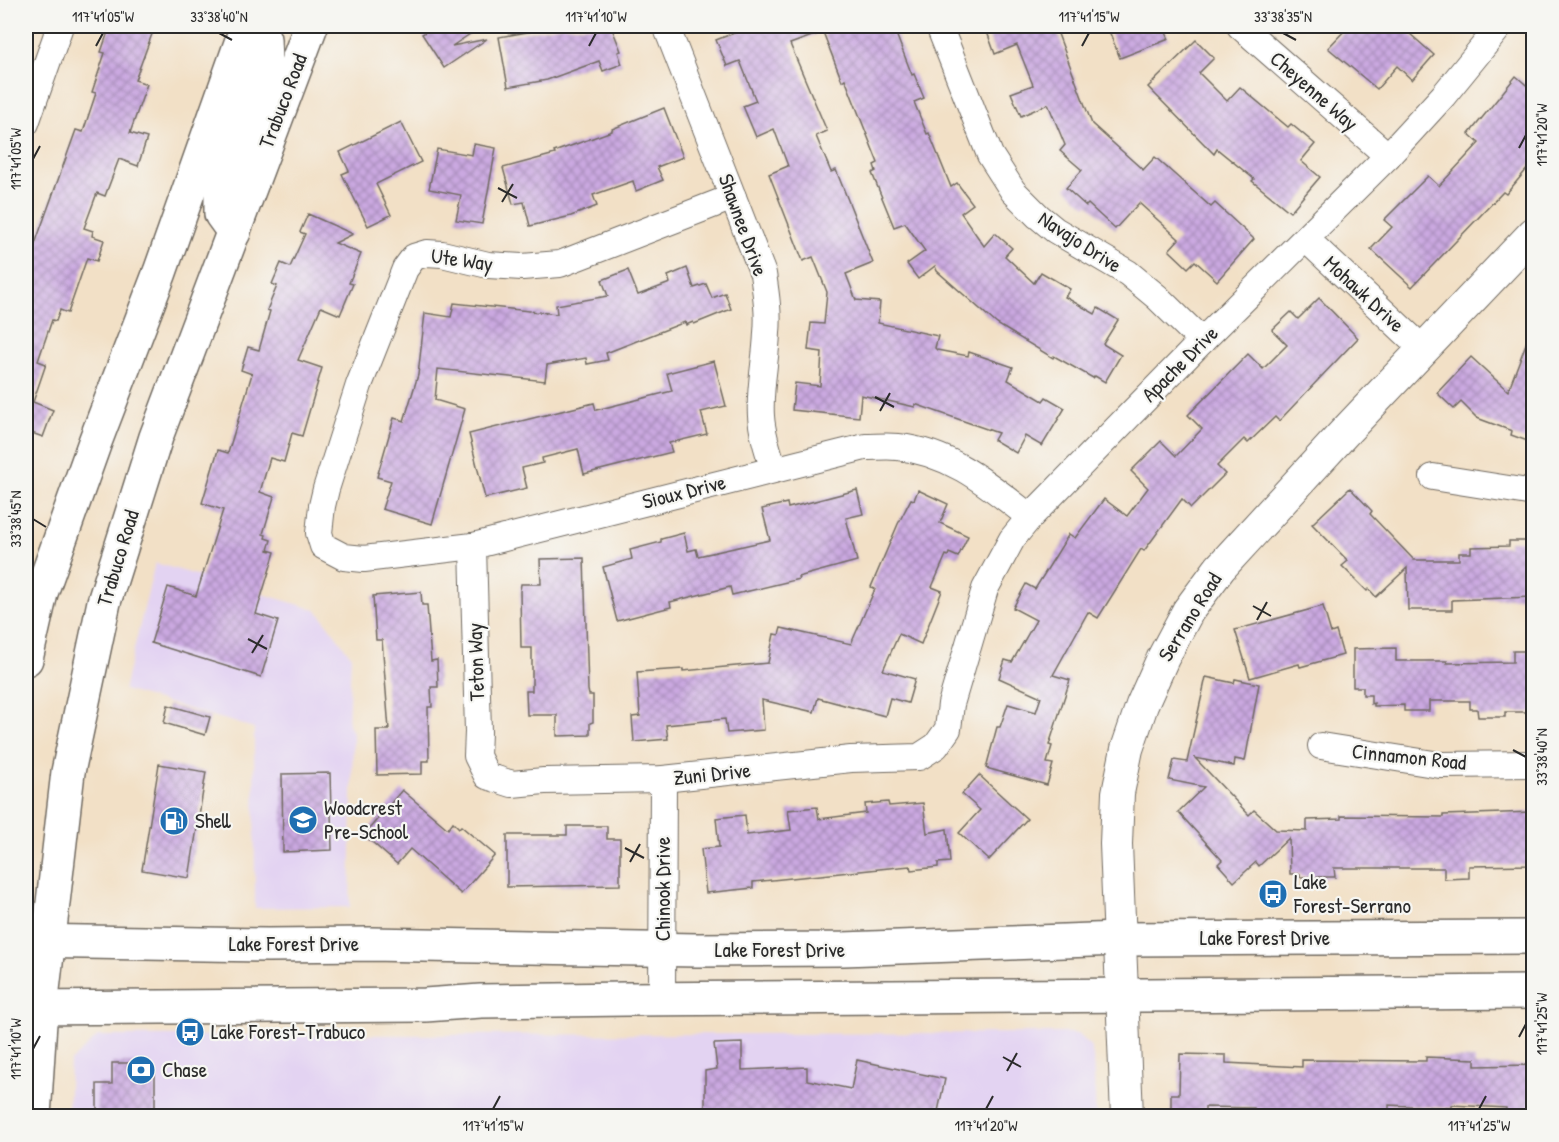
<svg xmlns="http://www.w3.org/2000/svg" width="1559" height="1142" font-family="'Patrick Hand',sans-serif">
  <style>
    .built { fill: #e3d3f2 }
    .building { fill: url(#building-cross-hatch) }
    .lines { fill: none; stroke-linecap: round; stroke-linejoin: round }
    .minor-casing { stroke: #716a61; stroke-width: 28 }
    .tertiary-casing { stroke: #716a61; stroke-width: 34 }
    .primary-casing { stroke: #716a61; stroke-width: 36 }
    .minor { stroke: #fff; stroke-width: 26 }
    .tertiary { stroke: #fff; stroke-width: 32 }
    .primary { stroke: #fff; stroke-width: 33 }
    .ticks { fill: none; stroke: #2b2b2b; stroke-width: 2 }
    .labels { text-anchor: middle; stroke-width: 4.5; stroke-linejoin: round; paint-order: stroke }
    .street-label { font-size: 21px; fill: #2b2b2b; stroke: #f6f6f2 }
    .poi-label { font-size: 21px; fill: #2b2b2b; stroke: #f6f6f2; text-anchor: start }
    .neatline { fill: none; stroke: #2b2b2b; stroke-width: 2 }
    .ticks-label { font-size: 15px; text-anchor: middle; fill: #2b2b2b }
  </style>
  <defs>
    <pattern id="building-cross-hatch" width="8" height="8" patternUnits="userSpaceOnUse" patternTransform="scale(1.5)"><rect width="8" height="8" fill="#cba9e1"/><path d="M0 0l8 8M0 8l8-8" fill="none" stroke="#a58ab7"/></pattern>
  </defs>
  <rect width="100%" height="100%" fill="#f6f6f2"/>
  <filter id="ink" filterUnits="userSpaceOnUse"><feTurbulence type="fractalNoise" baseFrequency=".0167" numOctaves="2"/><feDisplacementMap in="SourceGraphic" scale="12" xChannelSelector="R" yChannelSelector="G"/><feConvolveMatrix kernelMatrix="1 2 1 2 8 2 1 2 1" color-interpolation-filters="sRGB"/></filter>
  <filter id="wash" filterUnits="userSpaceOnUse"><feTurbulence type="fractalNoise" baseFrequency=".008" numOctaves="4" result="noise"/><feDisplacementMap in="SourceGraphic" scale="24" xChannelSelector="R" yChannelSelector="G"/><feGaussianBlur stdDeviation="1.35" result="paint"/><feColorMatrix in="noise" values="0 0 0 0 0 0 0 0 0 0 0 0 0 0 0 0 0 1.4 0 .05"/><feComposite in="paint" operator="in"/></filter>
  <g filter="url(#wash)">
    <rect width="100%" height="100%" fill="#f2e0c6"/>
    <g class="built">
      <polygon points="155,563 317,610 351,656 348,725 353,733 350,907 255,908 254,728 124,690"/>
      <polygon points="1070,1033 1078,1034 1090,1045 1093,1056 1096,1116 68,1116 70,1062 98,1036"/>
    </g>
    <g id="blocks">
      <g class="building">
        <polygon points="110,26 155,26 135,80 147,84 130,133 147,138 138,166 119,159 105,196 97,193 84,228 93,231 92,236 104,240 97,261 87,258 68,313 60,310 56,321 52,320 38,361 46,364 33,402 53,410 43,437 26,431 26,280 34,256 31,255 76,130 83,132 96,93 92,92 105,53 101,52"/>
        <polygon points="435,26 482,26 452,46 487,39 444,68 422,34"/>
        <polygon points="562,26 611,26 621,51 618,52 622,64 603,71 599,61 547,80 508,87 499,37"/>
        <polygon points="752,26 893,26 912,75 914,74 924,98 914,102 927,134 929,133 951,187 957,183 973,204 961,213 984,246 995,233 1012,248 1005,256 1034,283 1041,272 1070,289 1065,297 1095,314 1098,308 1118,320 1103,344 1121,355 1105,382 1095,376 1093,378 1054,356 1053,358 997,324 937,271 935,266 918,279 907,264 925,251 905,223 894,227 872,173 876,171 874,165 878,163 845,79 842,81 823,32 790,44 827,131 816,136 831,172 836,170 873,263 846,274 856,300 880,302 878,323 938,336 935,348 937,350 968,356 969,352 1013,367 1008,380 1043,401 1046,397 1065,408 1042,446 1025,436 1016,453 994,440 998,433 915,404 915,407 861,395 859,417 792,410 795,383 820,386 822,352 808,350 811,323 824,324 827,292 813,257 803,261 769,174 788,166 774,129 756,137 743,106 756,101 740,61 727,66 716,40"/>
        <polygon points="996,26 1055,26 1092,124 1143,170 1155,157 1211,207 1215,203 1254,239 1217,281 1195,261 1188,268 1169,250 1179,239 1139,203 1115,229 1088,204 1086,206 1066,188 1082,170 1060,151 1065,145 1048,104 1021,116 1011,93 1033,85 1017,45 995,54 986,29"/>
        <polygon points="1107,26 1163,26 1169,39 1120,58"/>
        <polygon points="1349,26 1401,26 1434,55 1412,80 1397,66 1377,89 1328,48"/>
        <polygon points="1196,40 1214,58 1199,73 1227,101 1240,87 1288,127 1291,124 1315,144 1301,161 1320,177 1290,212 1252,181 1254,179 1217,149 1214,154 1148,87"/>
        <polygon points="1516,76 1533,91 1533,162 1506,194 1503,192 1412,287 1371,249 1392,227 1384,220 1428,176 1439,186 1479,143 1469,134"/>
        <polygon points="664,108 683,157 657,167 663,180 636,191 633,181 593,195 597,206 571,216 530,226 524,202 513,204 503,168 555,154 554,152 612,131 612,129"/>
        <polygon points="401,122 421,162 376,184 391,215 368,226 342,174 349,171 340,152"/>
        <polygon points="474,144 496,148 482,224 456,220 461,195 429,189 437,149 472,155"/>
        <polygon points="308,214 353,234 335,243 361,254 349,283 353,284 340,315 321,307 298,360 322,368 302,436 292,433 284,462 270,458 260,492 274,497 263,534 266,535 265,538 271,540 268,550 275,552 256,614 278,621 261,677 151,643 168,587 196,596 223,510 202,503 218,450 228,453 252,374 241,370 248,347 259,350 270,311 267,310 277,286 272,284 281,263 290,267 305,234 300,232"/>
        <polygon points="687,268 694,288 706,284 712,298 725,293 731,309 694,324 693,322 686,325 685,322 606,353 608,360 587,364 586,358 547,365 545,381 438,369 435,400 465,409 432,524 382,509 391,481 377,477 394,418 404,421 418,375 425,313 451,317 454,303 557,314 556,305 608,296 602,280 628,270 638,295 670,283 668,276"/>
        <polygon points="1319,298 1358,338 1279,421 1275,417 1248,443 1244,439 1217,466 1225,474 1191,508 1182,499 1144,551 1141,549 1098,618 1088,612 1053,675 1070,680 1049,745 1052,746 1047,763 1053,764 1047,785 986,768 997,727 1000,727 1008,704 1036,712 1041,697 999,678 1005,660 1012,662 1036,620 1013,608 1026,584 1035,589 1069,534 1075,538 1104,499 1127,516 1148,488 1131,471 1161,441 1176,456 1202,429 1188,415 1248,354 1263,369 1287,345 1272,330 1291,312 1298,319"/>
        <polygon points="1532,328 1533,328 1533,443 1511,435 1512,431 1477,418 1461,402 1454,409 1437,393 1471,357 1508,391"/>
        <polygon points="714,361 726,406 701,412 707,434 669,443 672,452 584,474 578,449 542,458 543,463 522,468 527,488 485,498 469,434 594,403 596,410 672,391 667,373"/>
        <polygon points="1350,488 1372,511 1370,514 1414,560 1459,560 1459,553 1471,553 1471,547 1509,546 1509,541 1533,541 1533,597 1452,600 1452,610 1408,610 1407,568 1376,597 1369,589 1367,591 1342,566 1348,561 1312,524"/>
        <polygon points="857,490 863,514 846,518 857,561 798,577 799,579 732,595 730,587 670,602 671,607 617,621 603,567 632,559 630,550 661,542 661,539 684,533 688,551 696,549 698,556 770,540 762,509 787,503 788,508"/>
        <polygon points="918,490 948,504 940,523 968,536 958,557 949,553 948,556 946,555 932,587 942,591 921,644 899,634 883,670 915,679 908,703 890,698 885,716 818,698 814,712 762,700 764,730 727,733 725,719 666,725 668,739 634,742 632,717 640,716 637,672 683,669 683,671 768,663 774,634 779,635 781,628 851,644 875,589 871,587 898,524 911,499 914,500"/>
        <polygon points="584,558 588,690 589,695 593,695 593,722 590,723 590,735 557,736 557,715 527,715 526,691 532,691 532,648 521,648 520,591 521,584 541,584 540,559"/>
        <polygon points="421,592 422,605 427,605 431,661 437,660 438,687 431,687 432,707 428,707 429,761 422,761 422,774 377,775 376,730 389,730 382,640 376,640 373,596"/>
        <polygon points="1323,606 1331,633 1336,631 1343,655 1300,667 1299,664 1250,678 1235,630"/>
        <polygon points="1396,648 1396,661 1447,661 1447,663 1513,662 1513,651 1533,651 1533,712 1505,712 1505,717 1478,717 1477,709 1470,709 1470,701 1429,701 1429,711 1404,711 1404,705 1374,706 1374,703 1371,704 1371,695 1363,695 1363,687 1353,687 1353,649"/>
        <polygon points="1206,677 1234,683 1235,679 1259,684 1245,761 1235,759 1234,766 1195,758 1249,815 1254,810 1276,830 1307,831 1307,820 1341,819 1341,816 1443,817 1443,815 1533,812 1533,865 1469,866 1469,878 1444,879 1444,868 1334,868 1335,877 1300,877 1300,874 1290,874 1289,838 1259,866 1256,862 1234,882 1218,864 1222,860 1178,812 1204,787 1169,780 1174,760 1187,762"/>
        <polygon points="168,705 210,717 205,735 164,723"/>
        <polygon points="159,764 206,772 189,878 142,870"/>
        <polygon points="330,773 332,850 283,852 282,774"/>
        <polygon points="979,775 1027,819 989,860 959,833 980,810 962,794"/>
        <polygon points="402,790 448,829 453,822 459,828 461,826 495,855 461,894 410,849 397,864 364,835"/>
        <polygon points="888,802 889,806 923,803 927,833 947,829 950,862 938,863 938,867 911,870 910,866 889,868 753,882 753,888 706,893 701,849 719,847 716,818 745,815 747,835 791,830 788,810 817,807 819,819 866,813 865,804"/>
        <polygon points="567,826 607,826 607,839 620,839 620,885 507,887 507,835 567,835"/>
        <polygon points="742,1043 742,1070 807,1067 807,1080 851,1089 857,1060 945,1079 937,1116 705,1116 705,1071 717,1069 714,1044"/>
        <polygon points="1180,1054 1226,1055 1226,1063 1302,1067 1302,1060 1426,1061 1426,1057 1475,1059 1475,1066 1533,1065 1533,1116 1506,1115 1506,1108 1452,1105 1452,1108 1389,1105 1389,1114 1287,1113 1287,1116 1254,1116 1254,1108 1205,1107 1205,1116 1171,1116 1171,1094 1179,1094"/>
        <polygon points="112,1063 149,1063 149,1071 155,1072 155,1116 97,1116 97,1084 112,1084"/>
      </g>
    </g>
  </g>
  <g filter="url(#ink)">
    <use href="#blocks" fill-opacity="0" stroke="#716a61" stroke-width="1.5"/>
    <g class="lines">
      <g class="minor-casing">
        <g id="minor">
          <path d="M 666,26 L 763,274 C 766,294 769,313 767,333 C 766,361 759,388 761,416 C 762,434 768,452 774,469"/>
          <polyline points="939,26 990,155 1013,191 1038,216 1055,230 1128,273 1157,297 1202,341"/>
          <polyline points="1240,26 1388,156"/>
          <polyline points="26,123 60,26"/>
          <path d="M 733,197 L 560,264 L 522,267 L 488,265 L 442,254 L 427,253 L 414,257 L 405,269 L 359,385 L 326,489 L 322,506 L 319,533 L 323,546 L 344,557 L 364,559 L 473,546 L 865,447 C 876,447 888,446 898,447 C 951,452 990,486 1030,517"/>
          <polyline points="1306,239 1423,349"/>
          <polyline points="1433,477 1534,493"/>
          <polyline points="473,546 478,732 477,756 487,776 512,784 544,781 663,779 851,759 919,757 936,746 948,729 951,704 985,589 1012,539 1030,517 1202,341 1388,156 1443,96 1500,26"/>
          <polyline points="1321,746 1440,765 1534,764"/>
          <polyline points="662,999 663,779"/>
        </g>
      </g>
      <g class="tertiary-casing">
        <polyline id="tertiary" points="1127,1116 1116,844 1118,793 1127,749 1142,705 1163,658 1188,611 1220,568 1343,434 1534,233"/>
      </g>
      <g class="primary-casing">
        <g id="primary">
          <polyline points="234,232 221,214 221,191 265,61 264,39 256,26"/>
          <polyline points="26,659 41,593 95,442 160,272 247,26"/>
          <polyline points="26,941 268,945 370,944 697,950 843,949 1119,939 1534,937"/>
          <polyline points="26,1008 425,1005 481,1001 628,999 1534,992"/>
          <polyline points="34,1116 41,1007 68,772 104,602 156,437 311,26"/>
        </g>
      </g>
      <use href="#minor" class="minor"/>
      <use href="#tertiary" class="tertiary"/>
      <use href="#primary" class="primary"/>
    </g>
  </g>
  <path class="ticks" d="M 219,33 L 232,40M 1283,33 L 1296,40M 96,46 L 103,33M 589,46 L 596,33M 1082,46 L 1089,33M 1519,148 L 1526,135M 33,159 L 40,146M 498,188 L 517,198M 502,202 L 513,184M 875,397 L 894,407M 880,411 L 890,393M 33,519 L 46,527M 1253,606 L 1271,616M 1257,620 L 1267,602M 248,639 L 267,649M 252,653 L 263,635M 1513,750 L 1526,757M 625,848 L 644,858M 630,862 L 640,844M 1519,1037 L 1526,1024M 33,1049 L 40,1036M 1003,1057 L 1021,1067M 1007,1071 L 1017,1053M 493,1109 L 500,1096M 986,1109 L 993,1096M 1479,1109 L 1486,1096"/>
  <defs>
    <g id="school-disc" transform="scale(1.5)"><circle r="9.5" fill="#1f6fb2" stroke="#f6f6f2"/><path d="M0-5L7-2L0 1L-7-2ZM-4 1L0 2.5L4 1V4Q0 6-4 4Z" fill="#fff"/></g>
    <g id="fuel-disc" transform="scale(1.5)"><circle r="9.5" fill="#1f6fb2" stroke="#f6f6f2"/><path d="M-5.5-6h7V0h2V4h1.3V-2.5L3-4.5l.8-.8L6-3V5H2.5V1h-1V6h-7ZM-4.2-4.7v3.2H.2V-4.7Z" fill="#fff"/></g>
    <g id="bus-disc" transform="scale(1.5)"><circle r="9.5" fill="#1f6fb2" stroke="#f6f6f2"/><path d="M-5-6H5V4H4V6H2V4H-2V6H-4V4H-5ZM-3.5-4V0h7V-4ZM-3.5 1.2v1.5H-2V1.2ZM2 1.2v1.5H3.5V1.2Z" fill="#fff"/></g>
    <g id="bank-disc" transform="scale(1.5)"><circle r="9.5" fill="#1f6fb2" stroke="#f6f6f2"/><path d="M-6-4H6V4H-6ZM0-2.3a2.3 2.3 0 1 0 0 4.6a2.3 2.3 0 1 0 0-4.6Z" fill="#fff"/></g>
  </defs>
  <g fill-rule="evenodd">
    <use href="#school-disc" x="303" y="820"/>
    <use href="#fuel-disc" x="174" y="821"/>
    <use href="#bus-disc" x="1273" y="894"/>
    <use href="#bus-disc" x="190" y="1032"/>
    <use href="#bank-disc" x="141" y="1070"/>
  </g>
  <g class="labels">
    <g class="street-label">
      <text transform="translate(1314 91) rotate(41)" y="7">Cheyenne Way</text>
      <text transform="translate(283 101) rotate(-69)" y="7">Trabuco Road</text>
      <text transform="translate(743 225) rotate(70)" y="7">Shawnee Drive</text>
      <text transform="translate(1080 242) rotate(33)" y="7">Navajo Drive</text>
      <text transform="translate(462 260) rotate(8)" y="7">Ute Way</text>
      <text transform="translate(1364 294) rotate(43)" y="7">Mohawk Drive</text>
      <text transform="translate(1180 364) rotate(-45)" y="7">Apache Drive</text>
      <text transform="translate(684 492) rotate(-14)" y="7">Sioux Drive</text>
      <text transform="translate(118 558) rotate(-73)" y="7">Trabuco Road</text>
      <text transform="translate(1190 617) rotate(-58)" y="7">Serrano Road</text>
      <text transform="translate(476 662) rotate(-92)" y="7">Teton Way</text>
      <text transform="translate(1409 757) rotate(6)" y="7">Cinnamon Road</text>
      <text transform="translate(712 774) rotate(-6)" y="7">Zuni Drive</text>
      <text transform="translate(663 889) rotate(-90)" y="7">Chinook Drive</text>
      <text x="1265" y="945">Lake Forest Drive</text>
      <text x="294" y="951">Lake Forest Drive</text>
      <text x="780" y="957">Lake Forest Drive</text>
    </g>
    <g class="poi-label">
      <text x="324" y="815">Woodcrest<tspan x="324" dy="24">Pre-School</tspan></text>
      <text x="195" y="828">Shell</text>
      <text x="1294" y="889">Lake<tspan x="1294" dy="24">Forest-Serrano</tspan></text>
      <text x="211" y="1039">Lake Forest-Trabuco</text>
      <text x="162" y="1077">Chase</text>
    </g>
  </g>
  <rect width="1559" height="1142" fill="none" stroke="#f6f6f2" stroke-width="66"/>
  <rect x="33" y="33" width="1493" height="1076" class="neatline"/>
  <g class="ticks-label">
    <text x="103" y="22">117°41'05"W</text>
    <text x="219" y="22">33°38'40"N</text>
    <text x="596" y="22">117°41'10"W</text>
    <text x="1089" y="22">117°41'15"W</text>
    <text x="1283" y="22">33°38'35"N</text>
    <text transform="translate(1542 135) rotate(-90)" y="5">117°41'20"W</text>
    <text transform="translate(16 159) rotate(-90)" y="5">117°41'05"W</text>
    <text transform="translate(16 519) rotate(-90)" y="5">33°38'45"N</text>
    <text transform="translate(1542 757) rotate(-90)" y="5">33°38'40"N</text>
    <text transform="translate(1542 1024) rotate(-90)" y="5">117°41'25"W</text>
    <text transform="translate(16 1049) rotate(-90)" y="5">117°41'10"W</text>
    <text x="493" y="1131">117°41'15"W</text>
    <text x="986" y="1131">117°41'20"W</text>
    <text x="1479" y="1131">117°41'25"W</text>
  </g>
</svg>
